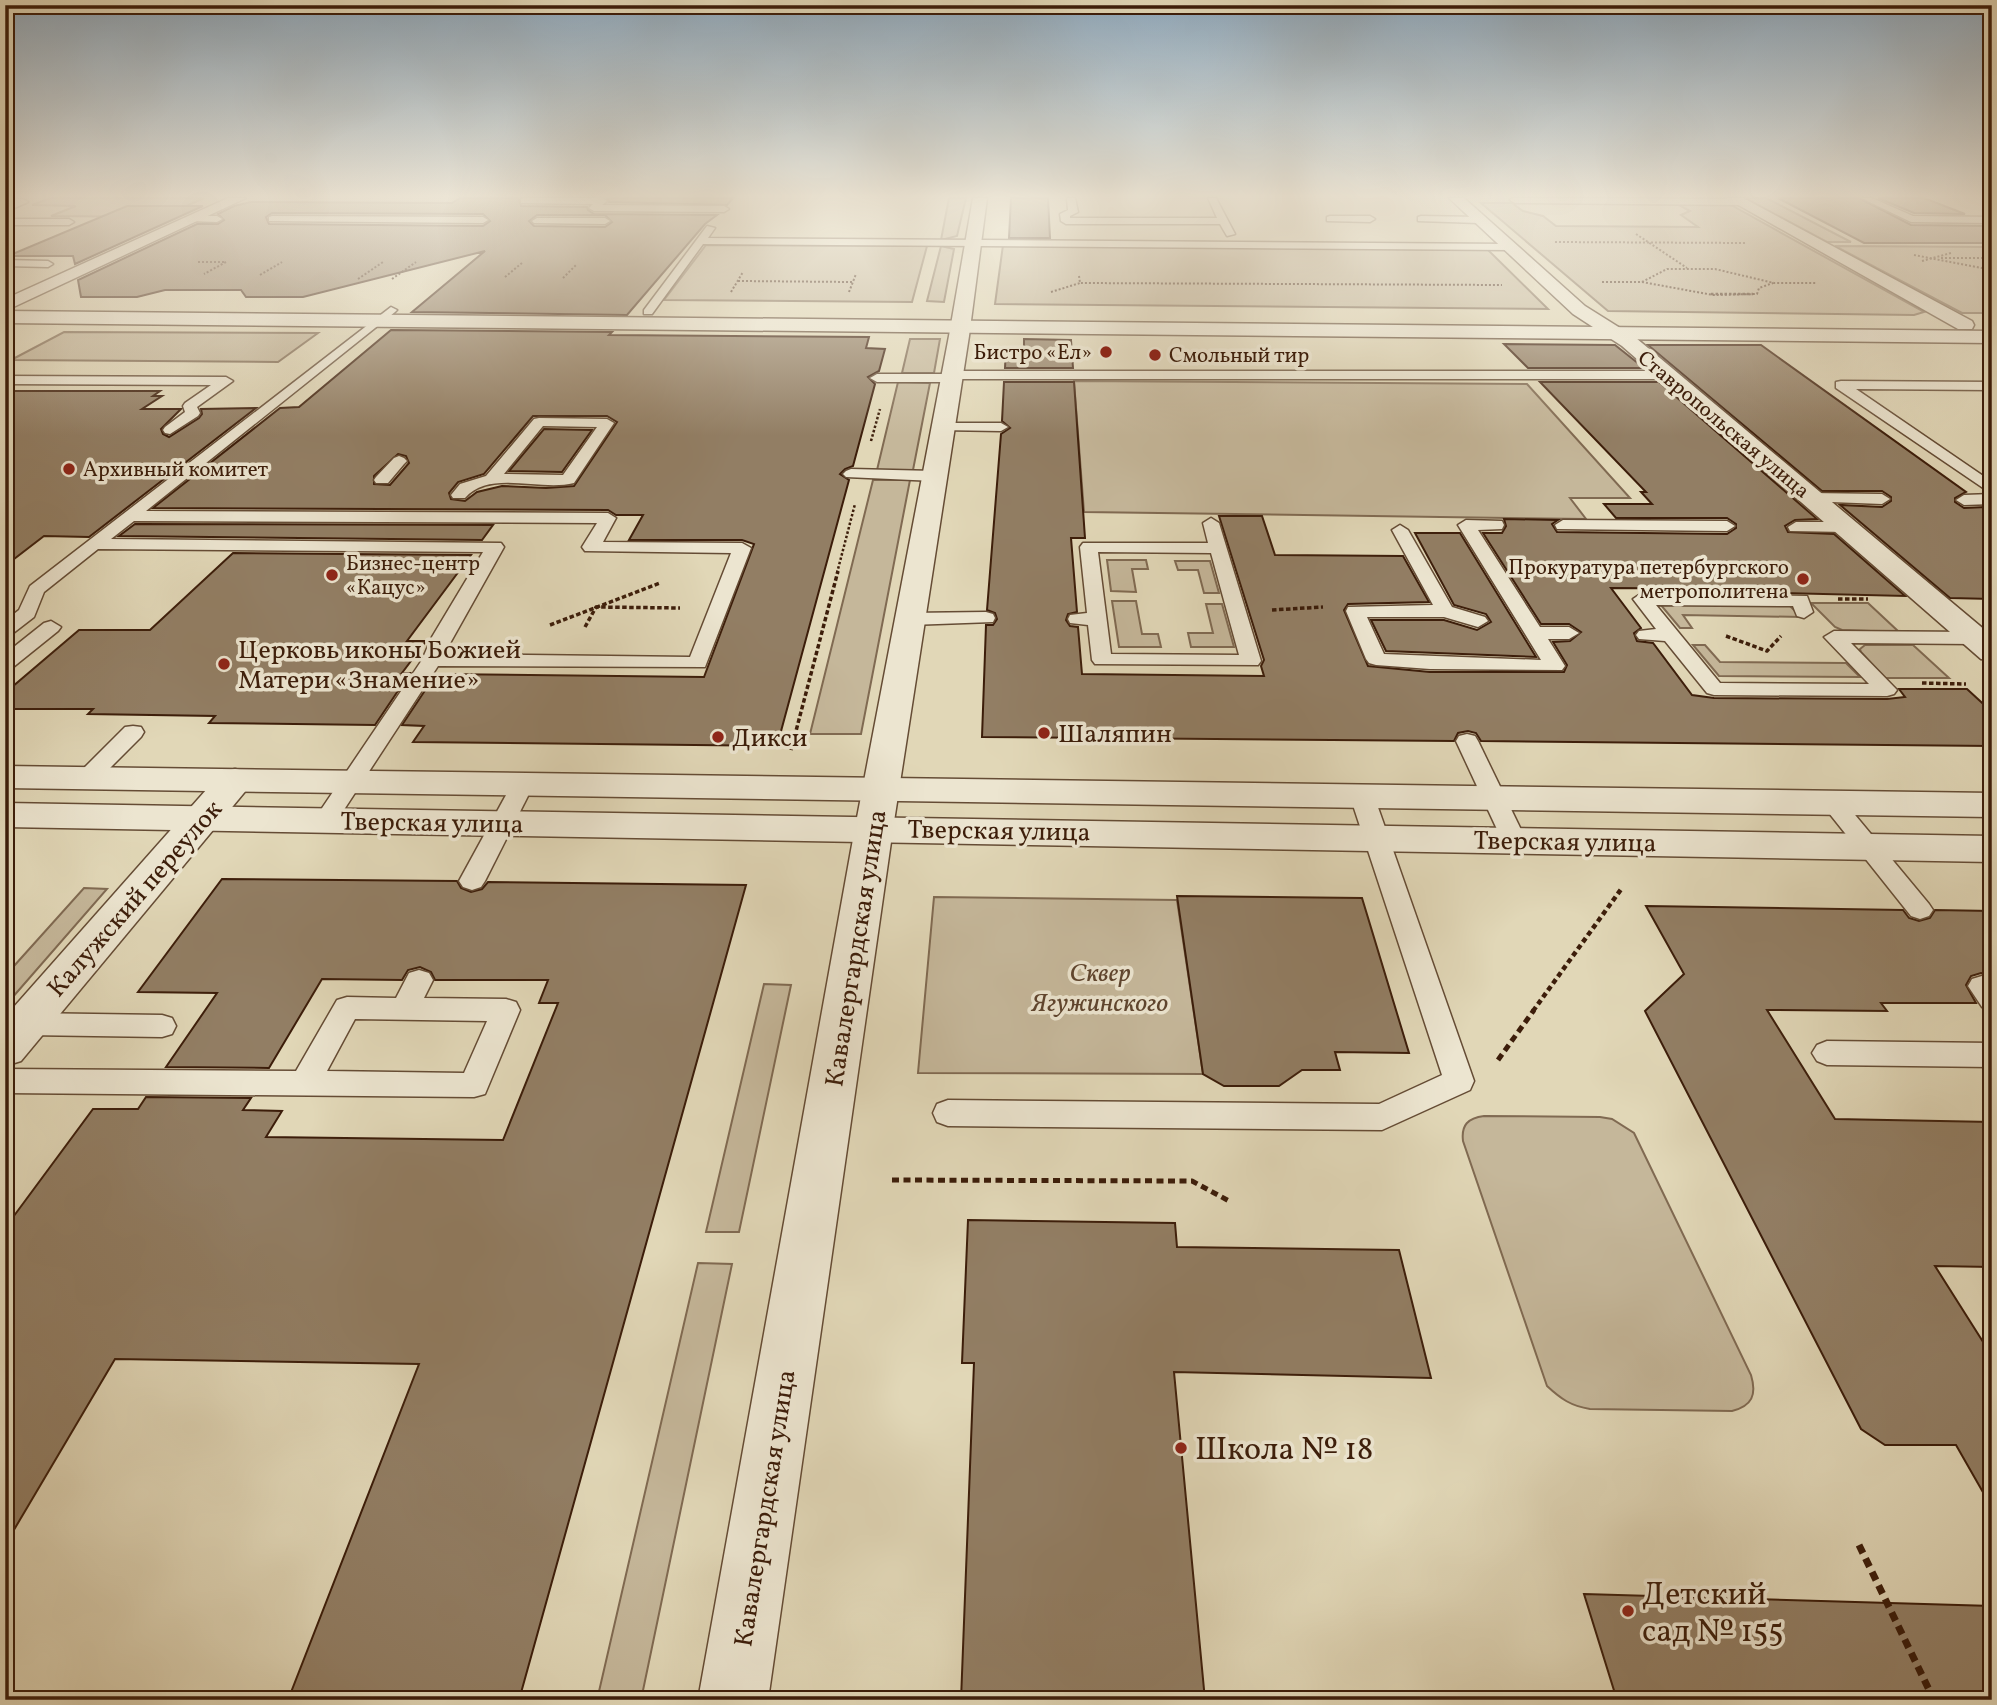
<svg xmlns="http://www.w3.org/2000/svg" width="1997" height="1705" font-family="Vollkorn,serif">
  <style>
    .green { fill: #c5b79a; stroke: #806a52; stroke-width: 2 }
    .building { fill: #927e64; stroke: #3c1d0a; stroke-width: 2; fill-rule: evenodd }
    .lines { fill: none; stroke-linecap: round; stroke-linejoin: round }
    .service-casing { stroke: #654c35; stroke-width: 3 }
    .minor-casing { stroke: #654c35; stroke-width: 3 }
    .tertiary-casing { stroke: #654c35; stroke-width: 3 }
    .path-far5 { stroke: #3c1d0a; stroke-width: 2; stroke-dasharray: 2 2; stroke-linecap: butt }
    .path-far4 { stroke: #3c1d0a; stroke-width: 2.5; stroke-dasharray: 2.5 2; stroke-linecap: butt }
    .path-far3 { stroke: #3c1d0a; stroke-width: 3.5; stroke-dasharray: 4.5 2.5; stroke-linecap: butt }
    .path-far2 { stroke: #3c1d0a; stroke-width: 4.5; stroke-dasharray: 5 3.5; stroke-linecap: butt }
    .path-far1 { stroke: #3c1d0a; stroke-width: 5; stroke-dasharray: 7 4.5; stroke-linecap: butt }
    .path { stroke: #3c1d0a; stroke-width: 7; stroke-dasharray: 9 6; stroke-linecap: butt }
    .service { fill: #ece5d0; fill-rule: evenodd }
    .minor { fill: #ece5d0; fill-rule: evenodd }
    .tertiary { fill: #ece5d0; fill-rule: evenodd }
    .poi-dot { fill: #8f2418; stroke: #ece5d0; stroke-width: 2.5 }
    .labels { text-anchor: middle; stroke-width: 7; stroke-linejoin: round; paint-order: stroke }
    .far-poi-label { font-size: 21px; fill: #3c1d0a; stroke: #ece5d0; text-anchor: start }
    .far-street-label { font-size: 21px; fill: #3c1d0a; stroke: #ece5d0 }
    .poi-label { font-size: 26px; fill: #3c1d0a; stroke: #ece5d0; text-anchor: start }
    .street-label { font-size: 26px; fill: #3c1d0a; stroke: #ece5d0 }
    .park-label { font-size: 26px; font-style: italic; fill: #5e442e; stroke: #ece5d0 }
    .near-poi-label { font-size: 32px; fill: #3c1d0a; stroke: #ece5d0; text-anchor: start }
  </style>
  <rect width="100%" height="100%" fill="#e1d7b7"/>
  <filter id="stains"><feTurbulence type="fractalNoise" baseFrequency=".00286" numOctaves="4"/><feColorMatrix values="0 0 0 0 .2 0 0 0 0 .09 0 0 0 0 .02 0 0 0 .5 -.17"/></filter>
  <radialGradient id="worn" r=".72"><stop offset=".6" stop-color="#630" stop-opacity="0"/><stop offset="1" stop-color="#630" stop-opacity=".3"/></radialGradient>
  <g class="green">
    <polygon points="51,198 204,198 162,217 51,216 76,206 32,205"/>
    <polygon points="949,198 966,198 957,236 941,240"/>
    <polygon points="1745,198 1766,198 1851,242 1827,242"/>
    <polygon points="1481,203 1512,203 1523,211 1543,216 1556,226 1698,227 1681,215 1690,211 1679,205 1731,205 1924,312 1914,315 1608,311"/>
    <polygon points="706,245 927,246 912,302 664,300"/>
    <polygon points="1003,245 1487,249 1548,309 995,304"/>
    <polygon points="941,246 954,249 944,302 927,301"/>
    <polygon points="1835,246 1992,247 1992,313 1962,313"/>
    <polygon points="64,332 318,333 278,362 11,360"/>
    <polygon points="910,339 940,339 934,373 902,373"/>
    <polygon points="1074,381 1527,384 1630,498 1570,498 1586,519 1084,512"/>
    <polygon points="898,382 930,383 913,470 877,470"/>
    <polygon points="873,480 910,480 861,734 810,734"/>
    <polygon points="1107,560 1146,560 1148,569 1132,569 1136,592 1111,591"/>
    <polygon points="1175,561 1210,561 1219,593 1204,593 1198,570 1178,570"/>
    <polygon points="1112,601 1136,601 1142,634 1158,634 1161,647 1119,647"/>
    <polygon points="1811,603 1868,603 1899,632 1842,630 1835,627"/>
    <polygon points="1206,604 1222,604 1234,647 1191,647 1188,633 1213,633"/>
    <polygon points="1660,604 1789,605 1801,617 1683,615 1692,628 1680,628"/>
    <polygon points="1693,645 1705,645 1720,662 1846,663 1860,677 1719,676"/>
    <polygon points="1865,645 1913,645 1949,678 1885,678 1861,652 1860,649"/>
    <polygon points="84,888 107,889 5,1006 5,976"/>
    <polygon points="934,897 1177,900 1203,1074 918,1073"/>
    <polygon points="764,984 791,985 739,1232 706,1232"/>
    <path d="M 1484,1116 L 1600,1117 L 1612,1119 L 1634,1133 L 1751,1375 C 1757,1395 1752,1406 1732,1411 L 1590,1409 C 1571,1406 1561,1399 1547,1386 L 1463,1141 C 1461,1125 1468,1118 1484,1116 Z"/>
    <polygon points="698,1263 732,1264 641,1700 597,1700"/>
  </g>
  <g class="building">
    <path d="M 460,198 L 519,198 L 521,206 L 587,207 L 588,210 L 594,214 L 717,215 L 705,224 L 627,315 L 412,312 L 485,251 L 303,297 L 246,297 L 241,290 L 165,290 L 137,297 L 81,297 L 78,280 L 197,224 L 218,224 L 224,220 L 218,214 L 234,206 L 251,202 L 452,203 ZM 272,213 L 483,214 L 490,221 L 483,226 L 269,224 L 266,217 ZM 537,215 L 605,215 L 612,222 L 605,227 L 534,226 L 529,221 Z"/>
    <polygon points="607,198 733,198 727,205 609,202"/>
    <polygon points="1011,198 1048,198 1050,238 1009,238"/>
    <polygon points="1778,198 1859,198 1911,225 1992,226 1992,243 1864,243"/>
    <polygon points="1878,198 1924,198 1965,214 1914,213"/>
    <polygon points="127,206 203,206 75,264 73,256 8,256"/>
    <path d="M 391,330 L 612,332 L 609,335 L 869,337 L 866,348 L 885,349 L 879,371 L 868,377 L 875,384 L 853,466 L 845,469 L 840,474 L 849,480 L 777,746 L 413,742 L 424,726 L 402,725 L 436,674 L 704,677 L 754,544 L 742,540 L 629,540 L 643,515 L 616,515 L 608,510 L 153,508 L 280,408 L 299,407 ZM 533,416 L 607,416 L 617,422 L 574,486 L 546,488 L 502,486 L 477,492 L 465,501 L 451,499 L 449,493 L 458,482 L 484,474 ZM 398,454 L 406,456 L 409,463 L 390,485 L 374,484 L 374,476 Z"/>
    <polygon points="1024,339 1071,340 1073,368 1005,368 1006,347 1024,347"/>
    <polygon points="1504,344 1615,345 1644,368 1528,368"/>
    <polygon points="1648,345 1761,345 1966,492 1955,498 1955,502 1964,508 1986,507 1992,511 1992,599 1950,598 1840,505 1882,507 1891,501 1891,497 1882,491 1822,491"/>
    <polygon points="1004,382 1074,382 1085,538 1071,538 1077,612 1068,614 1066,620 1070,626 1078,627 1082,674 1264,676 1261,666 1264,660 1219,516 1262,516 1275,555 1403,556 1429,602 1348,604 1344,610 1368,666 1430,672 1564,672 1567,665 1553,642 1570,641 1581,632 1569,624 1541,624 1483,533 1502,533 1506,526 1504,519 1558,520 1552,524 1557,532 1727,534 1736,528 1736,524 1727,518 1616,518 1604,504 1652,504 1641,492 1646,492 1540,382 1659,382 1817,519 1795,520 1785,526 1788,532 1834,534 1905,596 1782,593 1778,589 1611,588 1641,628 1634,633 1637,641 1653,643 1692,695 1714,698 1887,699 1905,697 1899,689 1967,689 1992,712 1992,746 1481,741 1476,733 1468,731 1458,733 1454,741 982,737 986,625 993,625 997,619 995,613 987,610 1001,434 1010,428 1002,421"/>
    <polygon points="5,391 160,391 153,396 162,396 142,409 181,409 161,429 163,434 169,437 199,418 202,414 201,409 256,408 89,537 44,536 5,566"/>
    <polygon points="544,429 592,430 562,472 509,471"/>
    <polygon points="135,524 493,525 482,540 119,536"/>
    <polygon points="1415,533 1460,533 1536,657 1386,651 1371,620 1444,620 1477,630 1491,622 1486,614 1454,605"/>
    <polygon points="233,553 471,555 407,641 426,641 402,673 410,673 375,725 209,723 215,716 88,714 93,709 5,709 5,693 79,630 150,630"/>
    <polygon points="222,879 457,881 461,888 471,892 482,889 488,882 746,885 519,1700 288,1700 419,1364 115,1359 5,1545 5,1228 93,1109 138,1109 146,1097 251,1098 243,1110 282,1111 266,1137 503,1140 558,1003 539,1003 548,980 435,980 431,972 420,967 408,970 402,980 322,979 269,1068 166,1067 217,993 138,992"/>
    <polygon points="1177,896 1362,898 1409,1053 1335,1052 1340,1070 1302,1070 1279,1086 1224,1086 1203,1074"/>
    <polygon points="1646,906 1903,910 1909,918 1919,921 1930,918 1935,910 1992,911 1992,976 1981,973 1971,976 1966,985 1976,1003 1881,1003 1887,1011 1767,1010 1835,1119 1992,1122 1992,1267 1935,1266 1992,1356 1992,1508 1956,1445 1885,1445 1861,1429 1645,1011 1684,974"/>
    <polygon points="968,1220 1175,1223 1177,1247 1399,1250 1431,1378 1174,1372 1205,1700 961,1700 974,1363 962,1363"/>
    <polygon points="1584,1594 1992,1606 1992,1700 1617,1700"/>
  </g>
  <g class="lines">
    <g class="service-casing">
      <g id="service">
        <polygon points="524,198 602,198 607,201 602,205 724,206 729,209 724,212 594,211 589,208 593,204 521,203 521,199"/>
        <polygon points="1067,198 1075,198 1078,212 1070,216 1070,218 1217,218 1208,198 1216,198 1235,234 1227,236 1220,224 1066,224 1061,221 1060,214 1068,210"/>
        <polygon points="1513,198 1741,199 1746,202 1741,205 1515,203 1510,200"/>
        <polygon points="1861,198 1872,198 1913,216 1992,217 1992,223 1911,222"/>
        <polygon points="5,199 23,199 28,202 5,212 8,205 5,205"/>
        <polygon points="193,216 217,216 222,219 217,222 190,221 188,219"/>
        <polygon points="272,216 483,217 488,220 483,223 269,221 269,217"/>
        <polygon points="1330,216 1370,216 1375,219 1370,222 1327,221 1327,217"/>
        <polygon points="1421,216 1479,217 1484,220 1479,223 1418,221 1418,217"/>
        <polygon points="537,218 605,218 610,221 605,224 534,223 532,221"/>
        <polygon points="5,219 69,219 74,222 69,225 5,225"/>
        <polygon points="707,226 715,228 708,238 1509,244 1514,247 1509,250 703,244 652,314 644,314 644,310"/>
        <polygon points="5,260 48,261 53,264 48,267 5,266"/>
        <path d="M 391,307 L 397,310 L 395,312 L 146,511 L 608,513 L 616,518 L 603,542 L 742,543 L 751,548 L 705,667 L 438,666 L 334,825 L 326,828 L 318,825 L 314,820 L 422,660 L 432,637 L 483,552 L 98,549 L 44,592 L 34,617 L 12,634 L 5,636 L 5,621 L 19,610 L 30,586 ZM 134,521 L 597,523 L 582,547 L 585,551 L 731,553 L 690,657 L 444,654 L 504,547 L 501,543 L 111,539 Z"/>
        <polygon points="952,371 1667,371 1674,375 1667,379 957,379 951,382 877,382 870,378 877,374 946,374"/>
        <polygon points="5,376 226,377 233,381 197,407 200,413 198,416 170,434 165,433 163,430 165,427 185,412 183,406 185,403 211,385 5,384"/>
        <polygon points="1841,381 1992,382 1992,390 1856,389 1992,482 1992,494 1836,388 1836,382"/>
        <path d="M 539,418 L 607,419 L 614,423 L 574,483 C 540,492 490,469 465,498 L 453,498 L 451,495 L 460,484 L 486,476 L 534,419 ZM 543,426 L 597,427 L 563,475 L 504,474 Z"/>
        <polygon points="943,423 1001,423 1008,427 1001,431 938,430 936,427 938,424"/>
        <polygon points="399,456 404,458 407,461 404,464 388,483 376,483 374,480 376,477 394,458"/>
        <polygon points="851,469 935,471 943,476 935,481 846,477 843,474 846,471"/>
        <polygon points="1811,493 1882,494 1890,499 1882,504 1805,501 1803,498 1805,495"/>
        <polygon points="1992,494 1992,504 1964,505 1956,500 1964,495"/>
        <path d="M 1211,518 L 1219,523 L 1261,661 L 1258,665 L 1095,664 L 1092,660 L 1088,625 L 1070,623 L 1068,619 L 1070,615 L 1087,613 L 1080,547 L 1083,543 L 1208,543 L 1203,523 ZM 1098,552 L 1211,553 L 1239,655 L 1111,654 Z"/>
        <polygon points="1466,520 1502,521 1504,525 1502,529 1478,530 1540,627 1569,627 1579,633 1569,639 1548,639 1565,666 1562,670 1430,669 1376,665 1369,663 1366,659 1346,611 1348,607 1433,605 1392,530 1400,525 1408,530 1452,607 1485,617 1488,621 1478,627 1444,617 1367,617 1384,654 1541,660 1458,525"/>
        <polygon points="1563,520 1727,521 1735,526 1727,531 1557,529 1555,525"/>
        <polygon points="1796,522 1846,522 1854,527 1846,532 1790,531 1788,527"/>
        <polygon points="1642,593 1807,596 1813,612 1804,618 1797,616 1793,606 1656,605 1720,683 1869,684 1824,637 1834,631 1975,632 1985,638 1975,644 1851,643 1897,690 1894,694 1887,696 1714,695 1707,693 1665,641 1639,639 1636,635 1639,631 1656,629 1633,599"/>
        <polygon points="986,612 993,614 995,618 993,622 910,625 901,619 910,613"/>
        <polygon points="51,621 61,627 58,631 12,668 5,670 5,654 44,623"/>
        <polygon points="133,726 141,727 144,732 141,737 95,783 79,783 76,778 79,773 125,727"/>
        <polygon points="1467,734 1475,736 1478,741 1526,840 1523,846 1514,848 1505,846 1502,840 1456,741 1459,736"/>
        <polygon points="523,777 531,779 534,784 485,881 481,887 472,890 463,887 459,881 512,784 515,779"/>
        <polygon points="1362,789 1370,791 1374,796 1474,1081 1470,1090 1382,1130 948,1126 937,1122 933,1113 937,1104 948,1100 1379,1104 1442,1075 1350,796 1354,791"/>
        <polygon points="1833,796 1841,798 1929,904 1933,910 1929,916 1920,919 1911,916 1825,808 1821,803 1825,798"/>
        <path d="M 419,970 L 429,973 L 433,980 L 424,998 L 506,999 L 516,1002 L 520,1010 L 485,1094 L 474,1097 L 5,1093 L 5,1069 L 296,1071 L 337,1000 L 347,997 L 396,998 L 409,973 ZM 355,1019 L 487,1021 L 464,1073 L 327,1071 Z"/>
        <polygon points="1982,976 1992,979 1992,1010 1982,1007 1968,986 1972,979"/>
        <polygon points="26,1013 162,1015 172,1018 176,1026 172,1034 162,1037 26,1035 16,1032 12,1024 16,1016"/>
        <polygon points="1827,1041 1992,1043 1992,1067 1827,1065 1817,1061 1812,1053 1817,1045"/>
      </g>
    </g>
    <g class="minor-casing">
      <g id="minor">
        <polygon points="228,198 246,198 5,311 5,299"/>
        <polygon points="973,198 987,198 969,336 893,828 768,1700 698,1700 855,828 949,336"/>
        <polygon points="1449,198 1464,198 1585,306 1636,338 1992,636 1992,661 1981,659 1622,346 1573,314"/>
        <polygon points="1726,198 1743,198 1972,321 1974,325 1972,329 1958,329"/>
        <polygon points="235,769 248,772 253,780 248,788 21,1061 5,1066 5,1017 222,772"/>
      </g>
    </g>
    <g class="tertiary-casing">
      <g id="tertiary">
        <polygon points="5,311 1992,331 1992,343 5,323"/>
        <polygon points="5,766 1992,793 1992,817 5,788"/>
        <polygon points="5,803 1992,836 1992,862 5,827"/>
      </g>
    </g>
    <g class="path-far5">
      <polyline points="1636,234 1687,268"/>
      <polyline points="1555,242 1746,243"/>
      <polyline points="1914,255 1992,270"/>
      <polyline points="1941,258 1992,258"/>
      <polyline points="1922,261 1951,253"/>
      <polyline points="198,262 226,262 204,274"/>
      <polyline points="260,275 282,262"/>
      <polyline points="1079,276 1080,283 1502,285"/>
      <polyline points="505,277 522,263"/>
      <polyline points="563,278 577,264"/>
      <polyline points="358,279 383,262"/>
      <polyline points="392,279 416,262"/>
      <polyline points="738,281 852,282"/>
      <polyline points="1602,282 1642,282 1667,269 1715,269 1774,283 1816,283"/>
      <polyline points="1642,282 1713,295 1757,294 1759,288 1773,283"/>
      <polyline points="731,292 743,272"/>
      <polyline points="849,292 856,274"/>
      <polyline points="1051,292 1080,283"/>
    </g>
    <g class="path-far4">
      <polyline points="1711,294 1753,294"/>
      <polyline points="871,441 880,409"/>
      <polyline points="837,573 855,504"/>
    </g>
    <g class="path-far3">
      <polyline points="1838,599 1868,599"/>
      <polyline points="1272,610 1323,607"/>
      <polyline points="550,625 660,583"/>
      <polyline points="585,627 596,607 680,608"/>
      <polyline points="1726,636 1767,651 1781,636"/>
      <polyline points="1922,683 1966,684"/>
      <polyline points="791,750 838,571"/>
    </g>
    <polyline class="path-far2" points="1533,1011 1622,888"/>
    <g class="path-far1">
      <polyline points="1498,1060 1534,1010"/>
      <polyline points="892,1180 1192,1181 1231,1202"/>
    </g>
    <polyline class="path" points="1859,1545 1934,1700"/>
    <use href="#service" class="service"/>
    <use href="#minor" class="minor"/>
    <use href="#tertiary" class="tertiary"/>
  </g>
  <linearGradient id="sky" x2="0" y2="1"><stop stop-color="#8fa9bd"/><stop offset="0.45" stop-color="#f2eddf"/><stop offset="1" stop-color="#f2eddf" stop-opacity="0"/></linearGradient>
  <rect width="1997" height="436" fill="url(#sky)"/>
  <g class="poi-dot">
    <circle cx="1106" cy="352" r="7"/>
    <circle cx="1155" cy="355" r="7"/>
    <circle cx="69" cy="469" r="7"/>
    <circle cx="332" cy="575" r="7"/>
    <circle cx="1803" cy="579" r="7"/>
    <circle cx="224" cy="664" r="7"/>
    <circle cx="1044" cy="733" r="7"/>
    <circle cx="718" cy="737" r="7"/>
    <circle cx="1181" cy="1448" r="7"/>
    <circle cx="1628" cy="1611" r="7"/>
  </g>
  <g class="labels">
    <g class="far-poi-label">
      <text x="1092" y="359" text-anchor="end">Бистро «Ел»</text>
      <text x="1169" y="362">Смольный тир</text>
      <text x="83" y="476">Архивный комитет</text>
      <text x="346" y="570">Бизнес-центр<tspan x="346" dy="24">«Кацус»</tspan></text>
      <text x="1789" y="574" text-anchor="end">Прокуратура петербургского<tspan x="1789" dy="24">метрополитена</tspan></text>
    </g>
    <g class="far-street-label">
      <text transform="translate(1724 424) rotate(40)" y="7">Ставропольская улица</text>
    </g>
    <g class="poi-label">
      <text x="238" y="658">Церковь иконы Божией<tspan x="238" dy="30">Матери «Знамение»</tspan></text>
      <text x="1058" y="742">Шаляпин</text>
      <text x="732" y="746">Дикси</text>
    </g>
    <g class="street-label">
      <text transform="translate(432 822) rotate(1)" y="9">Тверская улица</text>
      <text transform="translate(999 830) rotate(1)" y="9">Тверская улица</text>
      <text transform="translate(1565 841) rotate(1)" y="9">Тверская улица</text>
      <text transform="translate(134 898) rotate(-49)" y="9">Калужский переулок</text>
      <text transform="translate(855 948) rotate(-81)" y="9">Кавалергардская улица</text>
      <text transform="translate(764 1508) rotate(-81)" y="9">Кавалергардская улица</text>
    </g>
    <g class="park-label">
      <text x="1100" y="981">Сквер<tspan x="1100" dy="30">Ягужинского</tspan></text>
    </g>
    <g class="near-poi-label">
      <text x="1195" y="1459">Школа № 18</text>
      <text x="1642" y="1604">Детский<tspan x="1642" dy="37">сад № 155</tspan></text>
    </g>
  </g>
  <rect width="1997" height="1705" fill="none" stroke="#e1d7b7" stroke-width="28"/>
  <rect x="7" y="7" width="1983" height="1691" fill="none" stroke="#3c1d0a" stroke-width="3.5"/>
  <rect x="14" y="14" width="1969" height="1677" fill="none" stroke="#3c1d0a" stroke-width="2"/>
  <rect width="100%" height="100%" filter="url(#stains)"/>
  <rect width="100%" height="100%" fill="url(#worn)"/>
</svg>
